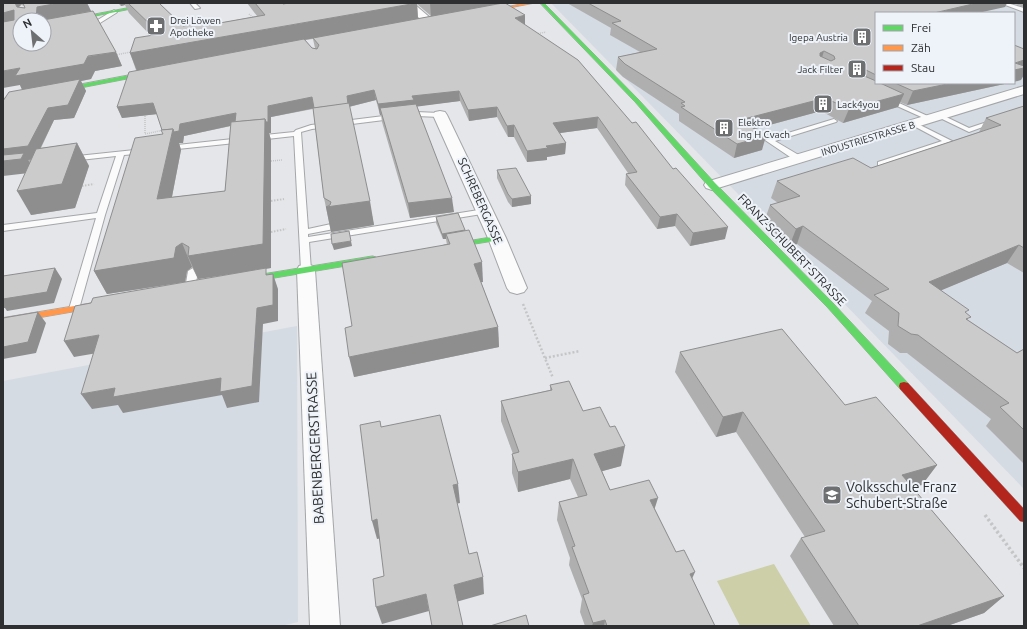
<svg xmlns="http://www.w3.org/2000/svg" width="1027" height="629" font-family="Ubuntu,sans-serif">
  <style>
    .built { fill: #d5dbe3; fill-rule: evenodd }
    .green { fill: #cccfa8 }
    .lines { fill: none; stroke-linecap: round; stroke-linejoin: round }
    .lane-casing { stroke: #a4a6a8; stroke-width: 2 }
    .street-casing { stroke: #a4a6a8; stroke-width: 2 }
    .fast-casing { stroke: #a4a6a8; stroke-width: 1 }
    .slow-casing { stroke: #a4a6a8; stroke-width: 1 }
    .jam-casing { stroke: #a4a6a8; stroke-width: 1 }
    .path-far3 { stroke: #c4c5c6; stroke-width: 1.5; stroke-dasharray: 1 1; stroke-linecap: butt }
    .path-far2 { stroke: #c4c5c6; stroke-width: 2; stroke-dasharray: 1.5 1.5; stroke-linecap: butt }
    .path-far1 { stroke: #c4c5c6; stroke-width: 2.5; stroke-dasharray: 2 2; stroke-linecap: butt }
    .path { stroke: #c4c5c6; stroke-width: 3.5; stroke-dasharray: 2.5 2.5; stroke-linecap: butt }
    .lane { fill: #fbfbfc; fill-rule: evenodd }
    .street { fill: #fbfbfc; fill-rule: evenodd }
    .fast { fill: #63d668; fill-rule: evenodd }
    .slow { fill: #ff974d; fill-rule: evenodd }
    .jam { fill: #b3261e; fill-rule: evenodd }
    .wall { fill: #afafaf; fill-rule: evenodd }
    .shaded-wall { fill: #8e8e8f }
    .building { fill: #cbcbcc; stroke: #8e8e8f; fill-rule: evenodd }
    .labels { text-anchor: middle; stroke-width: 4; stroke-linejoin: round; paint-order: stroke }
    .far-poi-label { font-size: 10px; fill: #2d2f31; stroke: #eef2f9; text-anchor: start }
    .far-street-label { font-size: 10px; fill: #2d2f31; stroke: #eef2f9 }
    .street-label { font-size: 12px; fill: #2d2f31; stroke: #eef2f9 }
    .near-street-label { font-size: 14px; fill: #2d2f31; stroke: #eef2f9 }
    .near-poi-label { font-size: 14px; fill: #2d2f31; stroke: #eef2f9; text-anchor: start }
  </style>
  <rect width="100%" height="100%" fill="#e4e6e9"/>
  <g class="built">
    <path d="M 551,3 L 1024,3 L 1024,489 L 739,195 ZM 876,13 L 1014,13 L 1014,83 L 876,83 Z"/>
    <polygon points="297,326 298,622 281,626 3,626 3,381"/>
  </g>
  <polygon class="green" points="774,564 811,626 740,626 717,581"/>
  <g class="lines">
    <g class="lane-casing">
      <g id="lane">
        <polygon points="190,3 195,3 200,8 195,9"/>
        <polygon points="1000,3 1007,3 1024,8 1024,12"/>
        <polygon points="114,10 117,12 116,13 100,23 87,26 84,24 96,21"/>
        <polygon points="888,98 932,118 933,119 928,120 886,101 886,99"/>
        <polygon points="416,112 440,113 443,115 440,117 416,116 312,129 301,132 308,229 331,224 335,227 334,229 308,234 308,237 485,209 488,209 489,211 488,213 309,242 311,270 309,272 303,272 301,270 294,136 258,140 255,140 255,136 294,132 296,130 311,125"/>
        <polygon points="940,114 969,128 996,119 999,121 969,132 938,117 938,115"/>
        <polygon points="834,119 837,121 836,122 775,141 802,157 802,161 796,161 765,140"/>
        <polygon points="914,122 952,141 884,166 878,166 878,162 942,141 912,125 912,123"/>
        <polygon points="242,138 245,138 245,142 168,150 164,148 168,146"/>
        <polygon points="144,149 147,149 147,153 124,155 105,215 79,309 78,311 70,311 69,309 96,218 3,231 3,225 97,213 116,156 71,161 68,161 68,157"/>
        <polygon points="193,268 198,271 195,289 190,292 185,289 188,271"/>
      </g>
    </g>
    <g class="street-casing">
      <g id="street">
        <polygon points="402,3 413,3 435,22 430,25 426,24"/>
        <polygon points="1024,86 1024,94 718,188 712,190 706,188 704,185 706,182"/>
        <polygon points="440,111 445,112 447,115 506,238 527,288 524,292 517,294 510,292 507,288 488,238 433,115 435,112"/>
        <polygon points="306,264 313,266 315,270 340,626 310,626 297,270 299,266"/>
      </g>
    </g>
    <g class="fast-casing">
      <g id="fast">
        <polygon points="153,3 162,3 44,26 44,24"/>
        <polygon points="540,3 544,3 639,100 715,183 833,303 908,383 909,386 908,389 900,389 827,307 709,187 635,102"/>
        <polygon points="156,70 159,72 158,73 3,103 3,99"/>
        <polygon points="497,236 500,236 501,238 500,240 444,249 440,247 444,245"/>
        <polygon points="373,256 376,257 377,259 376,261 245,283 241,280 245,277"/>
      </g>
    </g>
    <g class="slow-casing">
      <g id="slow">
        <polygon points="526,3 535,3 483,13 481,12"/>
        <polygon points="104,301 107,302 108,304 107,306 3,324 3,318"/>
      </g>
    </g>
    <g class="jam-casing">
      <polygon id="jam" points="904,382 908,383 1024,509 1024,522 1020,521 900,389 899,386 900,383"/>
    </g>
    <g class="path-far3">
      <polyline points="249,14 255,19"/>
      <polyline points="536,34 546,32"/>
      <polyline points="115,55 131,52"/>
      <polyline points="145,112 145,134 164,130"/>
      <polyline points="271,161 282,160"/>
    </g>
    <g class="path-far2">
      <polyline points="82,186 94,184"/>
      <polyline points="271,201 284,199"/>
      <polyline points="271,232 286,229"/>
    </g>
    <g class="path-far1">
      <polyline points="523,304 553,378"/>
      <polyline points="545,358 580,351"/>
    </g>
    <polyline class="path" points="985,515 1024,568"/>
    <use href="#lane" class="lane"/>
    <use href="#street" class="street"/>
    <use href="#fast" class="fast"/>
    <use href="#slow" class="slow"/>
    <use href="#jam" class="jam"/>
  </g>
  <g class="wall">
    <path d="M 3,3 L 87,3 L 91,11 L 116,52 L 122,66 L 95,71 L 91,79 L 81,81 L 86,91 L 74,118 L 54,120 L 41,148 L 77,143 L 89,166 L 75,208 L 31,215 L 25,173 L 22,89 L 20,85 ZM 21,5 L 25,6 L 25,8 L 18,7 Z"/>
    <path d="M 118,3 L 159,3 L 183,26 L 214,24 L 257,16 L 247,3 L 495,3 L 495,5 L 524,25 L 725,239 L 690,246 L 675,226 L 657,229 L 625,185 L 626,174 L 628,173 L 597,128 L 560,133 L 566,143 L 565,154 L 547,157 L 547,160 L 527,162 L 514,137 L 508,137 L 497,117 L 469,121 L 460,101 L 417,106 L 454,212 L 410,218 L 382,122 L 381,115 L 380,115 L 376,100 L 349,107 L 374,225 L 331,232 L 324,198 L 313,109 L 271,117 L 271,133 L 269,133 L 271,140 L 271,268 L 198,279 L 192,267 L 187,271 L 185,282 L 107,294 L 94,271 L 163,134 L 162,130 L 157,114 L 122,118 L 117,107 L 136,70 L 130,53 L 151,36 L 129,13 L 125,5 L 121,6 ZM 417,4 L 431,16 L 418,19 ZM 313,39 L 315,48 L 316,48 L 312,48 L 305,40 ZM 231,126 L 225,191 L 172,197 L 181,150 L 179,143 L 183,143 L 184,136 Z"/>
    <polygon points="567,3 1007,3 1005,7 876,13 876,83 1009,83 907,105 900,102 898,107 843,123 821,111 755,129 762,150 734,158 679,121 679,114 623,77 616,70 618,57 640,52 610,35 611,28"/>
    <polygon points="1012,3 1024,3 1024,7"/>
    <polygon points="1024,106 1024,273 1007,263 941,290 967,314 968,320 1017,353 1024,349 1024,464 986,426 991,419 907,353 900,353 888,344 889,331 865,313 872,301 797,244 789,247 764,222 770,205 778,203 771,198 777,181 871,168 979,132 986,118"/>
    <polygon points="497,170 531,204 512,207 508,202 497,178"/>
    <polygon points="436,217 483,282 481,282 498,327 499,347 354,377 352,326 447,245 446,239 443,239 436,223"/>
    <polygon points="680,352 845,405 937,465 922,485 912,487 1004,596 984,613 947,626 834,626 790,556 801,538 805,537 736,432 716,437 675,372"/>
    <polygon points="550,385 583,411 621,466 602,471 610,490 655,509 676,552 692,578 715,626 585,626 580,612 582,599 569,565 570,558 557,520 559,502 578,497 570,479 518,492 512,473 512,454 513,454 501,421 501,401 550,390"/>
  </g>
  <g class="shaded-wall">
    <polygon points="15,3 20,3 21,5 18,8"/>
    <polygon points="59,3 87,3 91,11 44,20 36,20 37,7"/>
    <polygon points="120,3 125,3 125,5 121,6"/>
    <polygon points="417,3 418,19 137,71 130,53"/>
    <polygon points="430,3 495,3 495,5 431,17"/>
    <polygon points="977,3 1007,3 1005,7 978,13 934,13"/>
    <polygon points="14,10 20,22 3,29 3,13"/>
    <polygon points="525,15 525,25 515,18"/>
    <polygon points="824,51 820,64 820,53"/>
    <polygon points="116,52 122,66 95,71 91,79 81,81 86,91 74,118 54,120 35,159 28,160 32,166 29,173 3,176 3,149 23,92 20,85 3,88 3,71"/>
    <polygon points="1024,60 1024,75 1021,80 1014,82 1014,65 1015,63"/>
    <polygon points="952,83 1009,83 907,105 913,91"/>
    <polygon points="374,90 376,100 348,107 347,96"/>
    <polygon points="459,91 460,101 414,107 380,108 381,115 380,115 378,104 412,96"/>
    <polygon points="904,94 898,107 843,123 849,109"/>
    <polygon points="312,97 315,108 271,117 271,133 269,133 271,140 271,268 198,279 188,256 265,119 268,106"/>
    <polygon points="825,98 821,111 736,134 740,120"/>
    <polygon points="153,103 158,114 122,118 117,107"/>
    <polygon points="497,107 497,117 469,121 468,110"/>
    <polygon points="236,113 239,124 184,136 183,143 179,143 181,150 167,222 157,199 173,129 180,124"/>
    <polygon points="598,117 597,128 553,134 553,123"/>
    <polygon points="514,125 514,137 508,137 507,126"/>
    <polygon points="766,136 762,150 734,158 737,144"/>
    <polygon points="77,143 89,166 75,208 31,215 17,191"/>
    <polygon points="566,143 565,154 547,157 547,160 527,162 527,151 546,146"/>
    <polygon points="531,196 531,204 512,207 512,199"/>
    <polygon points="452,198 454,212 410,218 408,203"/>
    <polygon points="370,201 374,225 331,232 326,207"/>
    <polygon points="677,214 675,226 657,229 660,217"/>
    <polygon points="803,226 797,244 789,247 796,229"/>
    <polygon points="728,227 725,239 690,246 693,233"/>
    <polygon points="465,230 465,236 446,234 446,239 443,239 442,234"/>
    <polygon points="351,241 352,246 334,250 332,244"/>
    <polygon points="182,243 192,267 187,271 185,282 107,294 94,271 176,247"/>
    <polygon points="1019,245 1007,263 918,300 929,282"/>
    <polygon points="482,262 483,282 475,283 474,264"/>
    <polygon points="55,268 62,279 54,303 7,311 5,308 3,308 3,299"/>
    <polygon points="273,274 278,289 278,321 263,324 259,402 227,408 222,395 123,413 118,405 92,409 81,394 115,388 221,378 257,308"/>
    <polygon points="38,312 46,323 36,353 3,359 3,347"/>
    <polygon points="498,327 499,347 354,377 349,357"/>
    <polygon points="99,335 109,351 74,357 64,341"/>
    <polygon points="743,412 736,432 716,437 723,417"/>
    <polygon points="625,446 621,466 592,474 594,454"/>
    <polygon points="573,459 570,479 518,492 518,472"/>
    <polygon points="937,465 922,485 888,494 902,475"/>
    <polygon points="458,484 460,503 455,504 453,485"/>
    <polygon points="658,498 652,517 650,500"/>
    <polygon points="377,519 382,538 377,539 372,521"/>
    <polygon points="695,572 687,590 690,574"/>
    <polygon points="483,577 484,594 456,602 454,585"/>
    <polygon points="426,594 429,611 382,624 376,607"/>
    <polygon points="1004,596 984,613 947,626 917,626"/>
    <polygon points="605,620 604,626 592,626 593,623"/>
  </g>
  <g class="building">
    <polygon points="3,3 15,3 17,7 25,8 23,3 59,3 37,7 36,20 20,20 20,44 44,44 44,20 43,20 93,11 116,52 88,56 84,64 15,76 20,68 3,71 3,22 14,20 14,10 3,13"/>
    <polygon points="128,3 159,3 183,26 213,21 214,24 265,15 255,3 282,3 283,4 289,3 417,3 130,53 135,38 160,34"/>
    <polygon points="503,3 505,3 525,15 515,18 578,60 632,123 636,122 673,169 676,168 728,227 693,233 677,214 660,217 626,174 637,172 598,117 553,123 566,143 546,146 548,148 527,151 514,125 507,126 497,107 468,110 459,91 412,96 414,100 378,104 374,90 347,96 348,104 314,108 312,97 268,106 268,122 266,122 265,119 235,122 236,113 180,124 179,131 174,132 173,129 162,130 153,103 117,107 129,72 304,39 312,48 317,49 319,45 313,38"/>
    <path d="M 588,3 L 977,3 L 934,13 L 876,13 L 876,75 L 864,69 L 861,72 L 862,75 L 876,81 L 876,83 L 880,83 L 904,94 L 849,109 L 825,98 L 740,120 L 766,136 L 737,144 L 681,107 L 685,106 L 681,103 L 685,102 L 625,64 L 618,57 L 657,49 L 612,23 L 621,21 ZM 824,51 L 834,56 L 835,59 L 831,61 L 820,56 L 820,53 Z"/>
    <polygon points="1014,45 1024,49 1024,60 1015,63 1024,66 1024,68 1014,70"/>
    <polygon points="80,79 68,105 48,108 28,146 3,149 3,101 9,92"/>
    <polygon points="895,83 952,83 913,91"/>
    <polygon points="349,103 370,201 326,207 330,205 331,202 324,198 313,108"/>
    <polygon points="416,104 452,198 408,203 380,108"/>
    <polygon points="1024,106 1024,248 1019,245 929,282 969,310 965,312 971,317 966,319 1017,353 1024,349 1024,430 1000,407 1009,403 918,335 911,334 898,326 899,313 874,295 889,289 803,226 796,229 770,205 800,196 777,181 853,158 871,168 1001,125 986,118"/>
    <polygon points="265,119 263,244 188,256 189,247 182,243 176,247 174,258 94,271 135,138 163,134 161,130 173,129 157,199 225,191 231,122"/>
    <polygon points="77,143 62,184 17,191 36,149"/>
    <polygon points="24,153 21,159 3,161 3,155"/>
    <polygon points="516,168 531,196 512,199 508,194 497,170"/>
    <polygon points="458,213 465,230 442,234 436,217"/>
    <polygon points="469,230 482,262 474,264 498,327 349,357 345,328 352,326 342,263 450,244 446,234"/>
    <polygon points="349,231 351,241 332,244 331,234"/>
    <polygon points="55,268 47,292 3,299 3,276"/>
    <polygon points="266,268 266,275 273,274 273,305 257,308 252,386 220,392 221,378 113,397 115,388 81,394 99,335 64,341 75,306 91,303 93,298"/>
    <polygon points="38,312 28,342 3,347 3,318"/>
    <polygon points="782,329 845,405 876,397 937,465 902,475 1004,596 917,626 859,626 801,538 825,531 743,412 723,417 680,352"/>
    <polygon points="569,381 583,411 600,407 610,427 615,426 625,446 594,454 610,490 649,480 658,498 650,500 676,552 684,550 695,572 690,574 715,626 607,626 605,620 593,623 583,595 589,593 572,547 575,546 559,502 587,495 573,459 518,472 512,454 519,452 501,401 552,390 550,385"/>
    <polygon points="440,415 458,484 453,485 469,554 477,552 483,577 454,585 463,626 432,626 426,594 376,607 373,579 384,576 377,519 372,521 360,425 380,421 381,427"/>
    <polygon points="526,615 529,626 490,626"/>
  </g>
  <defs>
    <g id="pharmacy-square" transform="scale(1)"><rect x="-9" y="-9" width="18" height="18" rx="4" fill="#6d6f71" stroke="#eef2f9"/><path d="M-2-6h4v4h4v4h-4v4h-4v-4h-4v-4h4Z" fill="#fff"/></g>
    <g id="building-square" transform="scale(1)"><rect x="-9" y="-9" width="18" height="18" rx="4" fill="#6d6f71" stroke="#eef2f9"/><path d="M-4-6H4V6H1V3H-1V6H-4ZM-2.5-4.3h1.7v1.8h-1.7ZM.8-4.3h1.7v1.8H.8ZM-2.5-1h1.7V.8h-1.7ZM.8-1h1.7V.8H.8Z" fill="#fff"/></g>
    <g id="school-square" transform="scale(1)"><rect x="-9" y="-9" width="18" height="18" rx="4" fill="#6d6f71" stroke="#eef2f9"/><path d="M0-5L7-2L0 1L-7-2ZM-4 1L0 2.5L4 1V4Q0 6-4 4Z" fill="#fff"/></g>
  </defs>
  <g fill-rule="evenodd">
    <use href="#pharmacy-square" x="156" y="26"/>
    <use href="#building-square" x="862" y="37"/>
    <use href="#building-square" x="857" y="69"/>
    <use href="#building-square" x="823" y="104"/>
    <use href="#building-square" x="724" y="128"/>
    <use href="#school-square" x="832" y="495"/>
  </g>
  <g class="labels">
    <g class="far-poi-label">
      <text x="170" y="24">Drei Löwen<tspan x="170" dy="12">Apotheke</tspan></text>
      <text x="848" y="41" text-anchor="end">Igepa Austria</text>
      <text x="843" y="73" text-anchor="end">Jack Filter</text>
      <text x="837" y="108">Lack4you</text>
      <text x="738" y="126">Elektro<tspan x="738" dy="12">Ing H Cvach</tspan></text>
    </g>
    <g class="far-street-label">
      <text transform="translate(868 138) rotate(-17)" y="4">INDUSTRIESTRASSE B</text>
    </g>
    <g class="street-label">
      <text transform="translate(480 201) rotate(66)" y="4">SCHREBERGASSE</text>
      <text transform="translate(792 250) rotate(46)" y="4">FRANZ-SCHUBERT-STRASSE</text>
    </g>
    <g class="near-street-label">
      <text transform="translate(315 448) rotate(-93)" y="5">BABENBERGERSTRASSE</text>
    </g>
    <g class="near-poi-label">
      <text x="846" y="492">Volksschule Franz<tspan x="846" dy="16">Schubert-Straße</tspan></text>
    </g>
  </g>
  <rect width="1027" height="629" fill="none" stroke="#2d2f31" stroke-width="8"/>
  <rect x="875" y="12" width="140" height="72" fill="#eef2f9" stroke="#a1a4a9"/>
  <rect x="883" y="25" width="20" height="6" fill="#63d668" stroke="#a1a4a9"/>
  <text x="911" y="32" font-size="12" fill="#2d2f31">Frei</text>
  <rect x="883" y="45" width="20" height="6" fill="#ff974d" stroke="#a1a4a9"/>
  <text x="911" y="52" font-size="12" fill="#2d2f31">Zäh</text>
  <rect x="883" y="65" width="20" height="6" fill="#b3261e" stroke="#a1a4a9"/>
  <text x="911" y="72" font-size="12" fill="#2d2f31">Stau</text>
  <g transform="translate(32 32) rotate(332)"><circle r="19" fill="#eef2f9" stroke="#a1a4a9"/>
  <path d="M0-3L7 15L0 10L-7 15Z" fill="#6d6f71"/>
  <text y="-6" font-size="11" font-weight="bold" text-anchor="middle" fill="#2d2f31">N</text>
  </g>
</svg>
